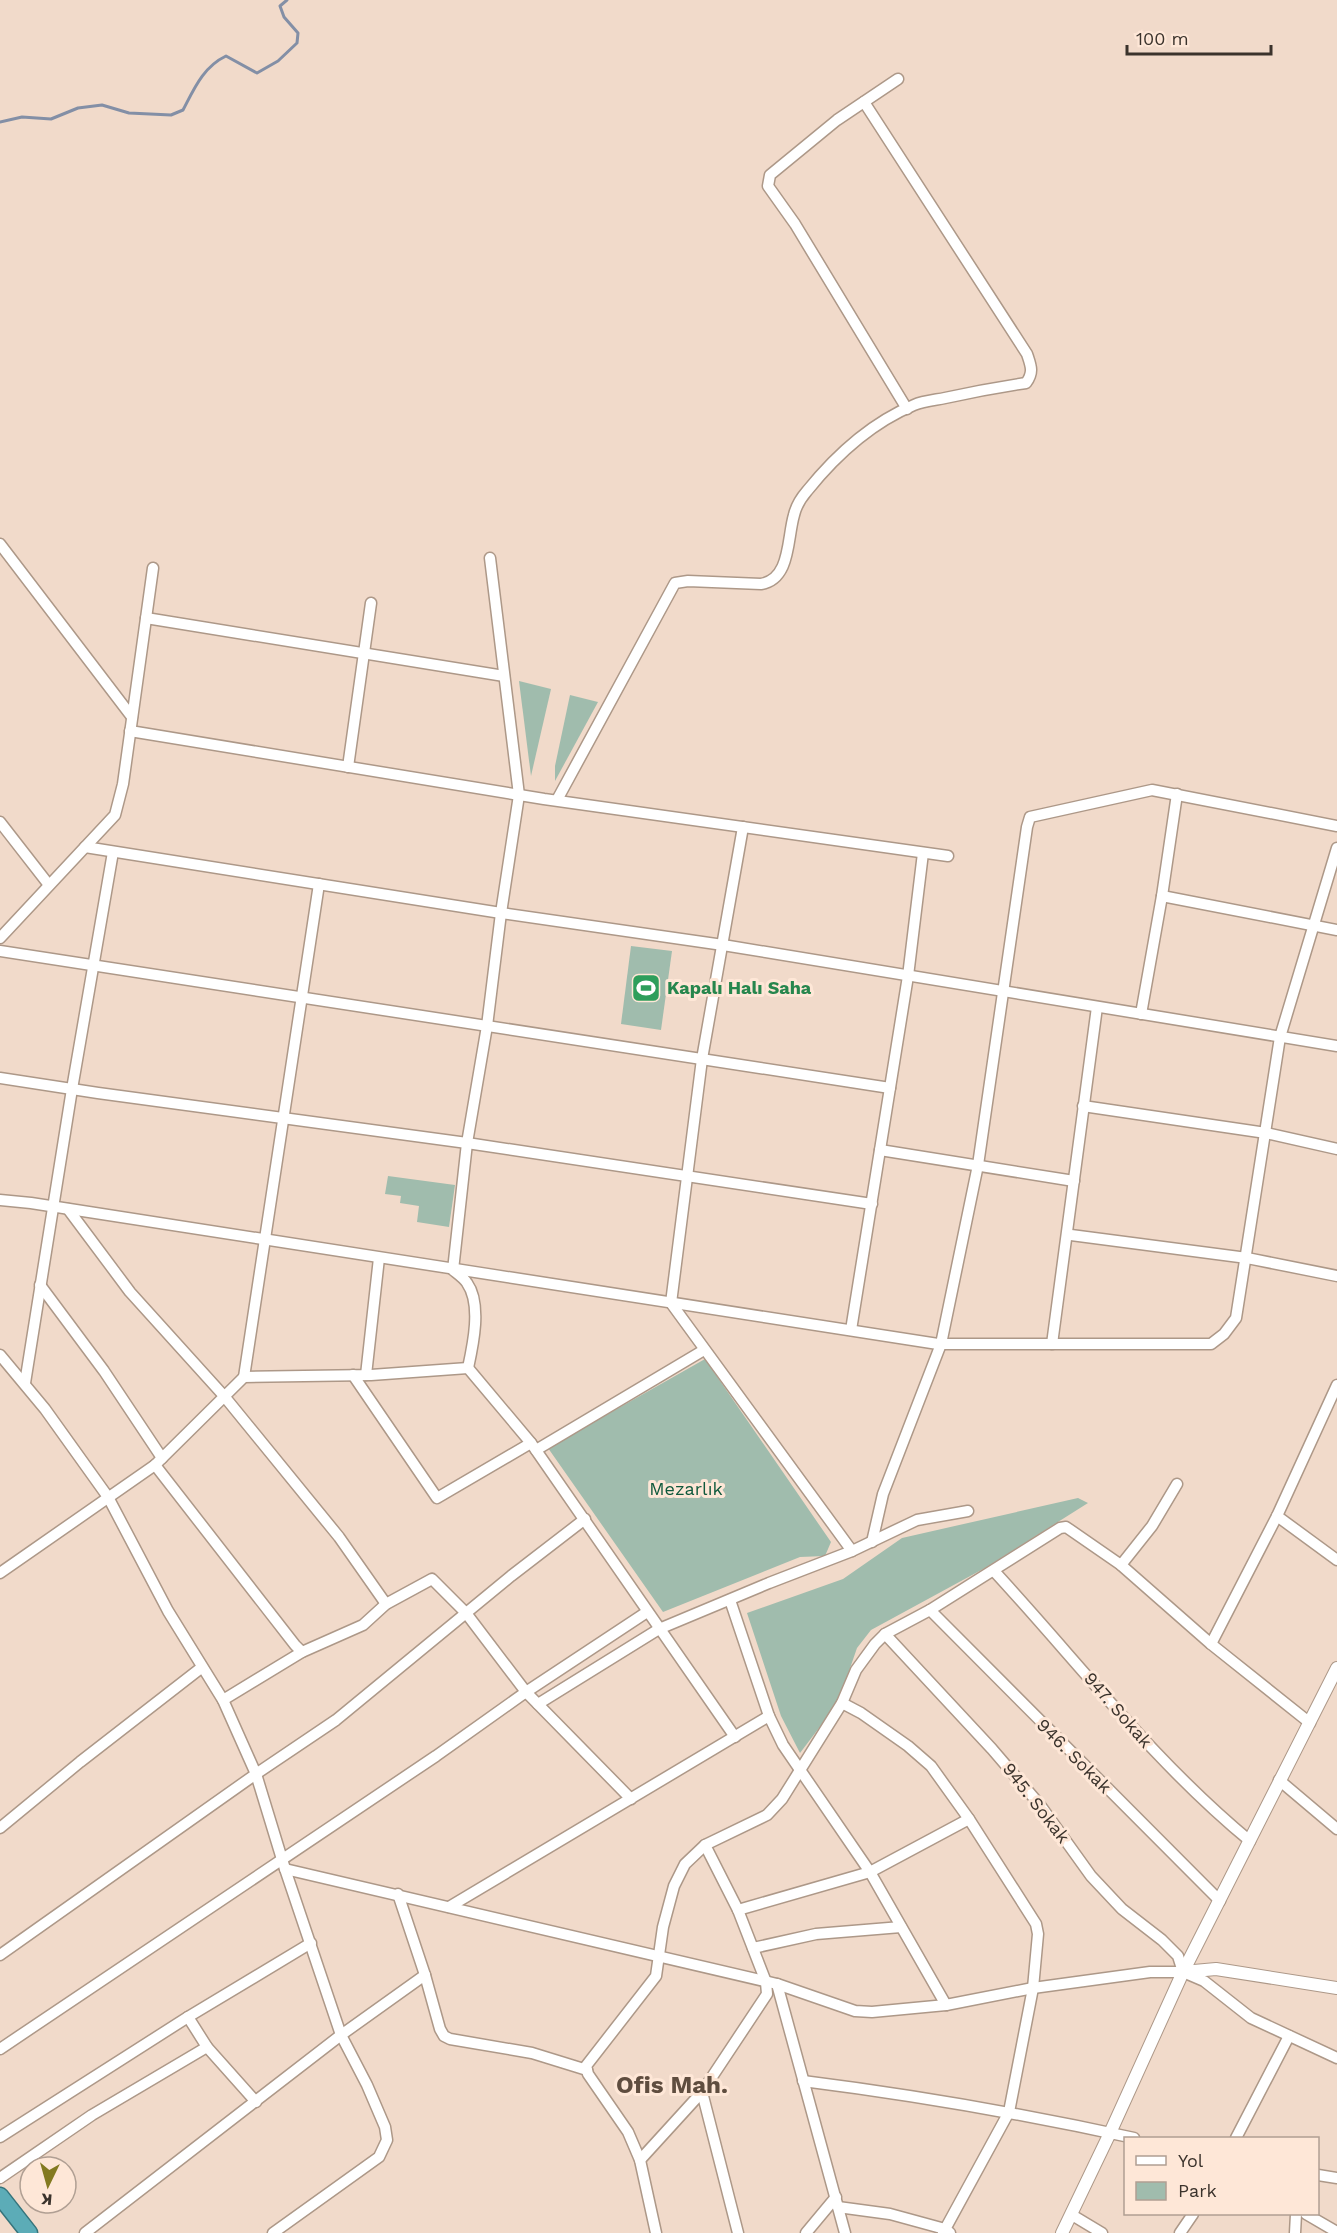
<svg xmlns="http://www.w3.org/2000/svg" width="1337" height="2233" font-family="'Work Sans',sans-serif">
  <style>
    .green { fill: #a0bcad }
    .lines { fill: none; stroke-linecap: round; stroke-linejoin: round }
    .stream { stroke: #838fa6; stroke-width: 3 }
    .minor-casing { stroke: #ad9888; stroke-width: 13 }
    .tertiary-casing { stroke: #ad9888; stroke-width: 14 }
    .trunk-casing { stroke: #36747b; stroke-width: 19 }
    .minor { stroke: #fff; stroke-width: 10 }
    .tertiary { stroke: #fff; stroke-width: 12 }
    .trunk { stroke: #5cacb7; stroke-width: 16 }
    .labels { text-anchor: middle; stroke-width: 6; stroke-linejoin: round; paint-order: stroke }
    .leisure-label { font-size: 18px; font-weight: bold; fill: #27864d; stroke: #fee7d7; text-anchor: start }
    .park-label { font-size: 18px; fill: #0f593c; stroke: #fee7d7 }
    .street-label { font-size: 18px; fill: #3b332c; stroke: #fee7d7 }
    .district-label { font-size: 24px; font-weight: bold; fill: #5f4d3f; stroke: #fee7d7 }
  </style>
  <rect width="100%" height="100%" fill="#f1daca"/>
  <g class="green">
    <polygon points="519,681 551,689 531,776"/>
    <polygon points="570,695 598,702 555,781 555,766"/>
    <polygon points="631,946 672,951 661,1030 621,1024"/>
    <polygon points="388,1176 455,1185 449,1227 417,1222 419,1206 400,1203 401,1196 385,1194"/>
    <polygon points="705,1359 831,1542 825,1556 800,1557 663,1612 548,1448"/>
    <polygon points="1078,1498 1088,1503 985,1568 871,1630 857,1648 838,1703 800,1753 781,1716 747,1613 843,1579 902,1538"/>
  </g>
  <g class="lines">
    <path class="stream" d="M 0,122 L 22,117 L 51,119 L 78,108 L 102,105 L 129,113 L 171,115 L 183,110 C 194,89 203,67 226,56 L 257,73 L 278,61 L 297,43 L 298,33 L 284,17 L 280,6 L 287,0"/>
    <g class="minor-casing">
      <g id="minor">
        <polyline points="898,79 837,120 770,175 768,186 795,224 907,409"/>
        <polyline points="0,544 132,717"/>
        <polyline points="146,618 504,676"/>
        <polyline points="130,731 544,799 948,856"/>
        <polyline points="348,767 371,603"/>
        <path d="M 557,800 L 675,583 L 688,581 L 761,584 C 791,579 787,538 794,515 C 796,506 801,498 807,491 C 836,455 871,423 914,405 C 923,401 935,400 945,398 C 972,392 999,387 1026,383 C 1034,372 1031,366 1027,354 L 864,102"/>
        <polyline points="0,822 49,885"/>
        <polyline points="743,827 702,1059 671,1303 852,1551"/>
        <polyline points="85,847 501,913 723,945 1337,1046"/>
        <polyline points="1162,896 1337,930"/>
        <polyline points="0,938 115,815 123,784 153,568"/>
        <polyline points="0,951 890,1088"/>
        <polyline points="1141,1014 1162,896 1177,794"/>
        <polyline points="0,1078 98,1093 467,1143 872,1204"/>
        <polyline points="1083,1106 1266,1133 1337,1149"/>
        <polyline points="880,1150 1074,1181"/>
        <polyline points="0,1200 31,1203 938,1344 1211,1344 1224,1334 1236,1318 1280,1037 1337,848"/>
        <polyline points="68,1209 130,1292 224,1396 339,1537 386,1604"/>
        <polyline points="1071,1235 1247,1258 1337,1276"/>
        <polyline points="40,1285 104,1371 162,1458"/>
        <polyline points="851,1330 908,976 923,853"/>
        <polyline points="1052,1344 1097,1007"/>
        <polyline points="0,1355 45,1409 108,1497 168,1611 223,1700 256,1774 285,1869 341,2035 367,2085 385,2127 387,2140 379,2157 273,2233"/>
        <path d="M 468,1368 C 473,1345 482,1304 467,1283 C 464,1278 458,1274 453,1270 L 467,1143 L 487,1026 L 501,913 L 519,795 L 490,558"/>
        <polyline points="353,1375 437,1498 531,1443"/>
        <polyline points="366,1375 379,1258"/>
        <polyline points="244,1377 319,884"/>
        <polyline points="25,1383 72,1089 113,852"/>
        <polyline points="536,1450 704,1350"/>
        <polyline points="155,1465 295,1645 302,1652"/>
        <polyline points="1277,1516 1337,1560"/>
        <polyline points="872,1542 883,1494 941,1344 978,1165 1027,827 1030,817 1152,790 1337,826"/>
        <polyline points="1121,1565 1152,1526 1177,1484"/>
        <path d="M 994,1571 C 1078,1662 1154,1762 1250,1841"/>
        <polyline points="0,1573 155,1465 244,1377 371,1375 468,1368 531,1443 735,1737"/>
        <polyline points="730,1600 769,1716 783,1745 870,1872 946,2005"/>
        <polyline points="930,1610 1220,1901"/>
        <polyline points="885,1634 992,1749 1040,1805 1091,1876 1122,1909 1162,1940 1178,1956 1183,1972"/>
        <polyline points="1211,1644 1277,1516 1337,1385"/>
        <polyline points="223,1700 302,1652 363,1625 386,1604 432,1579 466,1613 526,1692 631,1799"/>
        <polyline points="842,1703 861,1713 908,1746 931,1766 969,1819 1036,1924 1038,1934 1033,1988 1009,2112 943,2233"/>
        <polyline points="538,1704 659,1629 769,1583 852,1551 917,1520 968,1511"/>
        <polyline points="1279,1780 1337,1829"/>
        <polyline points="0,1828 80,1762 201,1668"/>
        <polyline points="285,1869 777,1984 855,2011 872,2012 946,2005 1033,1988 1150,1972 1183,1972 1204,1981 1251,2018 1337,2058"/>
        <polyline points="398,1894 425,1975 440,2029 444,2036 450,2039 532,2053 587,2070"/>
        <polyline points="449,1907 769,1716"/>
        <polyline points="738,1910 870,1872 969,1819"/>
        <polyline points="753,1948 816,1934 901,1927"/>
        <polyline points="0,1955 256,1774 336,1720 511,1576 585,1519"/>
        <polyline points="777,1984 845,2233"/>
        <polyline points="188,2017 207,2047 256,2102"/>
        <polyline points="0,2049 436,1756 526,1692 647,1612"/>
        <path d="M 803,2081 C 914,2095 1024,2114 1134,2138"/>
        <polyline points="702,2092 738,2233"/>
        <polyline points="0,2137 188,2017 311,1943"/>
        <polyline points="1236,2138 1289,2036"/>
        <polyline points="640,2160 702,2092 767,1994 766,1982 738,1910 705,1845"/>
        <polyline points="1318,2175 1337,2178"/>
        <polyline points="0,2178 92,2115 207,2047"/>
        <polyline points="838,2207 890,2214 945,2229 950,2233"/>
        <polyline points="1306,2214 1337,2232"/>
        <polyline points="1072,2215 1102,2233"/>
        <polyline points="85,2233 341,2035 425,1975"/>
        <polyline points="656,2233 640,2160 628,2132 588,2074 586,2066 656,1976 663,1927 674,1886 685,1864 705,1845 767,1815 782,1799 842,1703 856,1670 875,1644 885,1634 930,1610 1060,1528 1066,1527 1121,1565 1211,1644 1310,1723"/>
        <polyline points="806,2233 836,2197"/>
        <polyline points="1180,2233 1193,2214"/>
        <polyline points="1295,2233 1296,2214"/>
      </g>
    </g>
    <g class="tertiary-casing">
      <g id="tertiary">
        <polyline points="1183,1972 1216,1969 1337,1988"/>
        <polyline points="1062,2233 1110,2133 1183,1972 1337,1668"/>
      </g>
    </g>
    <g class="trunk-casing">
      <polyline id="trunk" points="0,2196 29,2233"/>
    </g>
    <use href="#minor" class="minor"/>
    <use href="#tertiary" class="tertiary"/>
    <use href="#trunk" class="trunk"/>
  </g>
  <defs>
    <g id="stadium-square" transform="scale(1.5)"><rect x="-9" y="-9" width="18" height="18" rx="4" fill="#2e9e5b" stroke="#fee7d7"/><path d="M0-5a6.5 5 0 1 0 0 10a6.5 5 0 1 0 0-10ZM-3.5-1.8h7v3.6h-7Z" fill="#fff"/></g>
  </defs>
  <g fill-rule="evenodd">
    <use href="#stadium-square" x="646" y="988"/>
  </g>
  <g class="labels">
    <g class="leisure-label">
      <text x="667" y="994">Kapalı Halı Saha</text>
    </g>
    <g class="park-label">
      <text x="686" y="1495">Mezarlık</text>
    </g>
    <g class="street-label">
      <text transform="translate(1118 1710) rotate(49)" y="6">947. Sokak</text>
      <text transform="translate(1074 1756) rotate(45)" y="6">946. Sokak</text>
      <text transform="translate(1036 1803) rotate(52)" y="6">945. Sokak</text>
    </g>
    <g class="district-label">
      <text x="672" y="2093">Ofis Mah.</text>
    </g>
  </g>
  <rect x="1124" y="2137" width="195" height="78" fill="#fee7d7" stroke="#b09f93" stroke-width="1.5"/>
  <rect x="1136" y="2156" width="30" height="9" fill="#ffffff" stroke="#b09f93" stroke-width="1.5"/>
  <text x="1178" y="2167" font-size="18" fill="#3b332c">Yol</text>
  <rect x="1136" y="2182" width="30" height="18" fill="#a0bcad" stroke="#b09f93" stroke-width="1.5"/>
  <text x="1178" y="2197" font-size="18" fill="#3b332c">Park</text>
  <g transform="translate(48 2185) rotate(185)"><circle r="28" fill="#fee7d7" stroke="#b09f93" stroke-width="1.5"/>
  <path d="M0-4.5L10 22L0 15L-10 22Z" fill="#837a20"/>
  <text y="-9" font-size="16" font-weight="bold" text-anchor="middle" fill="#3b332c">K</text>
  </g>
  <path d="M1127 45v9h144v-9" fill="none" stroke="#3b332c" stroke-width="3"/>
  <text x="1136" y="45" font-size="18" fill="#3b332c" stroke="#fee7d7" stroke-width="4.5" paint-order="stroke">100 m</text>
</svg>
